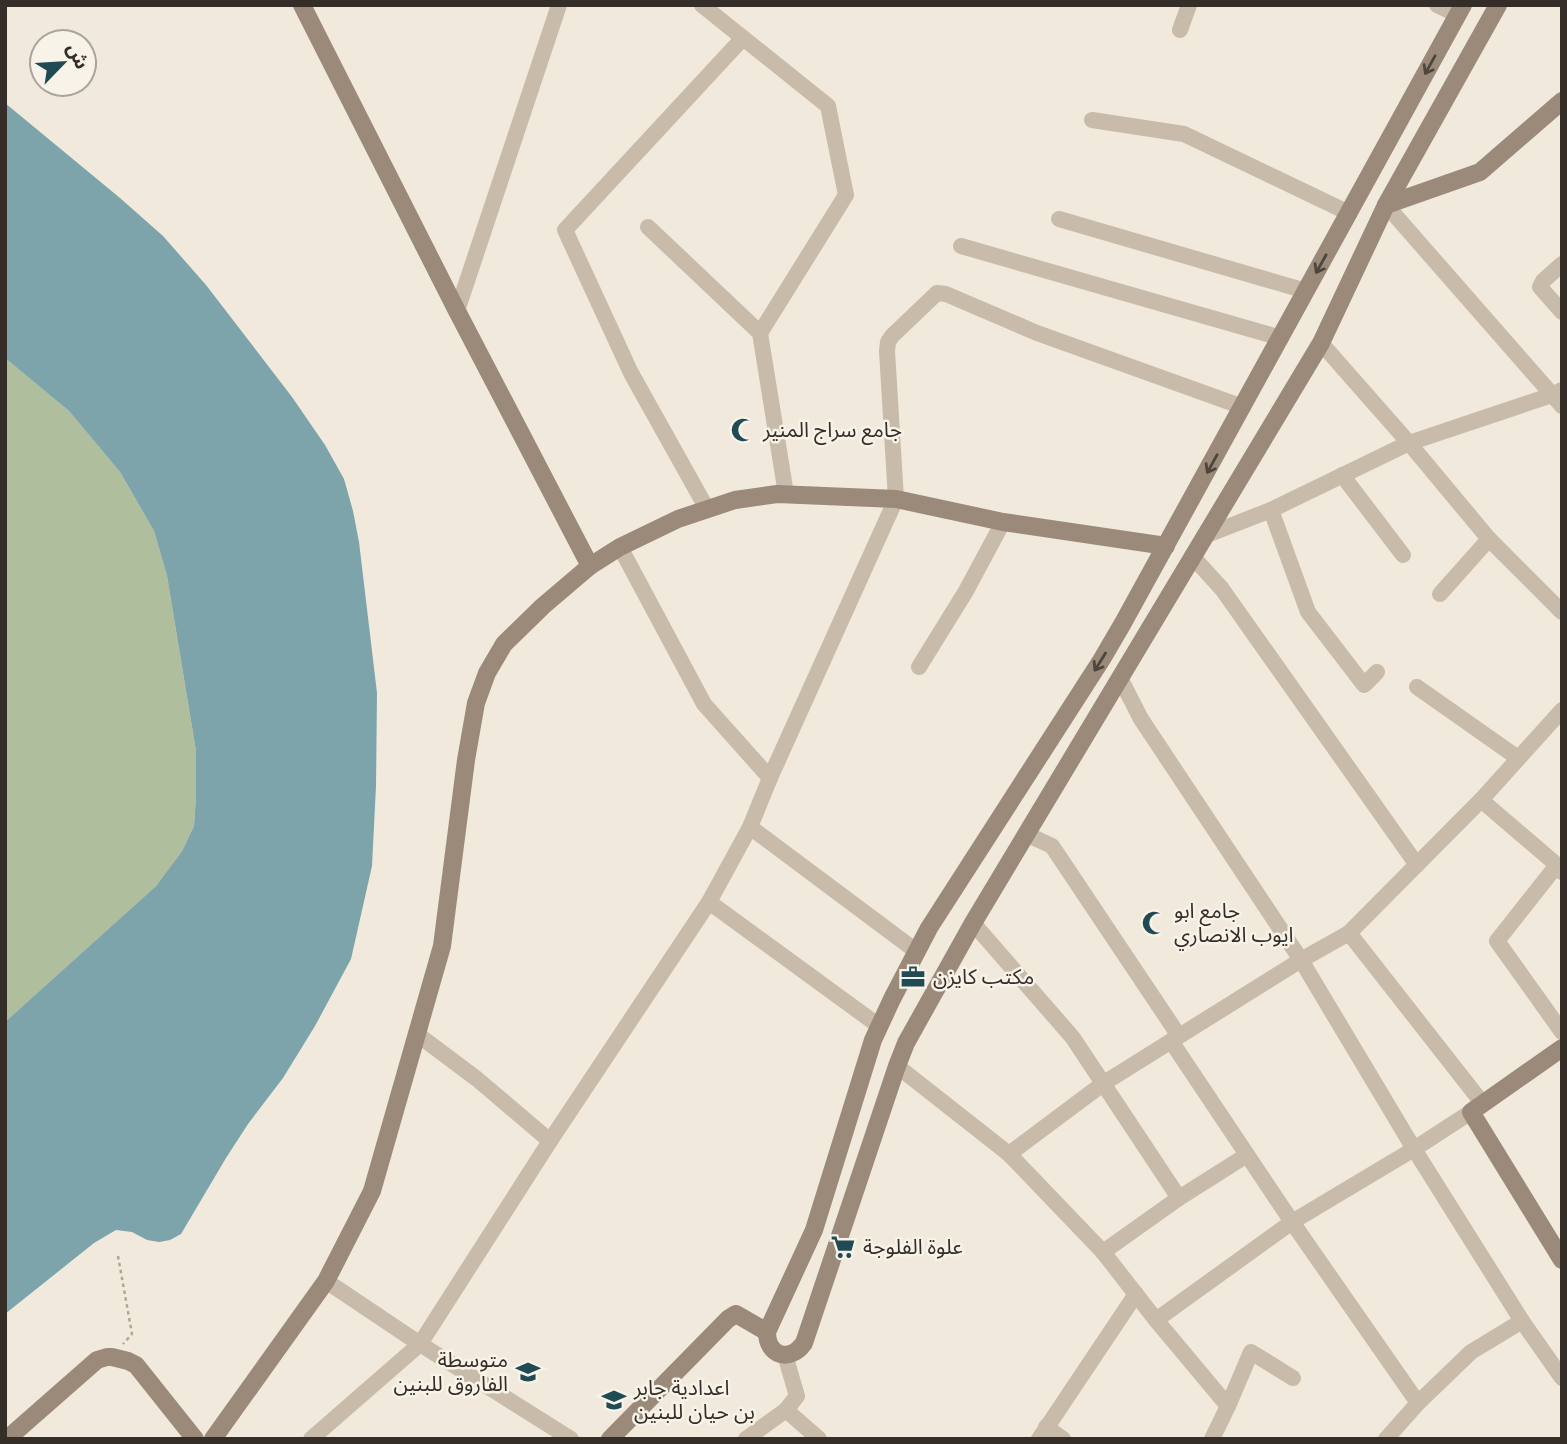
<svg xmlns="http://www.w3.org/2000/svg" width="1567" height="1444" font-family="'Fira Sans Condensed','Noto Sans Arabic',sans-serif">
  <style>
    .green { fill: #afbe9d }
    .water { fill: #7da4ab }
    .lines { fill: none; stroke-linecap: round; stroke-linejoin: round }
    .path { stroke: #b3a593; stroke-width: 2.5; stroke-dasharray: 3.5 3.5; stroke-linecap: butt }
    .street { stroke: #c8bba9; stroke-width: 16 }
    .secondary { stroke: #9b8a7a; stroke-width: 18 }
    .oneway { stroke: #4e453c }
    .labels { text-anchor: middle; stroke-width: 5; stroke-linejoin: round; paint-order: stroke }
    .poi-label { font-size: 21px; fill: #352e28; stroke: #f8f3e8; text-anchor: start }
  </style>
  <rect width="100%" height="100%" fill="#f0e9dc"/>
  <polygon class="green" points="5,358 69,411 120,472 154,531 167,576 196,751 196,796 194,826 182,851 156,886 5,1022"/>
  <polygon class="water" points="5,103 120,198 163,236 206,285 292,397 325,445 344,479 353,511 359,542 377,693 376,786 372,866 351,959 315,1026 283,1078 248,1124 226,1158 181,1234 170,1240 159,1242 147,1240 132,1232 116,1230 94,1243 5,1314 5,1022 156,886 182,851 194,826 196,796 196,751 167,576 154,531 120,472 69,411 5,358"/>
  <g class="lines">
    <polyline class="path" points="118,1256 132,1334 123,1344"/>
    <g class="street">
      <polyline points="702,5 828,106 846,195 760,333"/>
      <polyline points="1437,5 1458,15"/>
      <polyline points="1180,30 1189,5"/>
      <polyline points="1092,120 1184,134 1349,213"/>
      <polyline points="1386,205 1562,406"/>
      <polyline points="1059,219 1306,291"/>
      <polyline points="648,227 760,333 786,494"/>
      <polyline points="961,246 1281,338"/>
      <polyline points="1562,264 1543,281 1540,287 1562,312"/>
      <polyline points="457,311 559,5"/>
      <polyline points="1321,343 1409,443 1489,539 1562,612"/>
      <polyline points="1342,475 1403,555"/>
      <polyline points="707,509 631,373 565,230 743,38"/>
      <polyline points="1271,510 1308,612 1364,685 1377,672"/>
      <polyline points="1204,536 1271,510 1409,443 1552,395 1562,390"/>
      <polyline points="620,547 704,704 770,778"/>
      <polyline points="1192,556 1222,589 1417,865"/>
      <polyline points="1440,594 1489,539"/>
      <polyline points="919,667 966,591 1003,522"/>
      <polyline points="1120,678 1141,719 1301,960 1414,1149 1522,1321 1562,1378"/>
      <polyline points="1417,687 1518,758"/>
      <polyline points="1481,800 1557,865 1562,872"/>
      <polyline points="750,827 916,951"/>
      <polyline points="1026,834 1052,846 1179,1036"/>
      <polyline points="1557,865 1497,941 1562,1032"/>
      <polyline points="709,902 879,1026"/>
      <polyline points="973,923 1073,1038 1179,1198"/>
      <polyline points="1349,933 1483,1104"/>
      <polyline points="417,1034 477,1079 550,1141"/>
      <polyline points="1171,1041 1292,1222 1418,1403"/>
      <polyline points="897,1066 1009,1154 1103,1252 1156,1320 1228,1406"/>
      <polyline points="1009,1154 1104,1083 1301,960 1349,933 1481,800 1562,710"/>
      <polyline points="1103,1252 1179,1198 1247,1155"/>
      <polyline points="326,1281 420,1344 571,1439"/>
      <polyline points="1156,1320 1292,1222 1414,1149 1471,1112"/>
      <polyline points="785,1355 797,1396 786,1410 819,1439"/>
      <polyline points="1046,1427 1063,1439"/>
      <polyline points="311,1439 420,1344 550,1141 709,902 750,827 770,778 896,499 887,351 888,342 892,336 937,293 946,294 1037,333 1243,407"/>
      <polyline points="746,1439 786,1410"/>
      <polyline points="1039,1439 1136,1294"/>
      <polyline points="1212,1439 1228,1406 1251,1352 1293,1378"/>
      <polyline points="1386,1439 1418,1403 1471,1352 1522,1321"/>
    </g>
    <g class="secondary">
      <polyline points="302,5 457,311 590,566"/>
      <path d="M 1463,5 L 1123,623 L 1102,659 L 929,928 L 892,999 L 873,1040 L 814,1230 L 767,1332 C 767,1356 790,1363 804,1343 L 897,1066 L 906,1043 L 973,923 L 1321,343 L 1386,205 L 1498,5"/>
      <polyline points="1386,205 1480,172 1562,101"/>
      <polyline points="1562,1048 1471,1112 1562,1260"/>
      <polyline points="7,1439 97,1360 107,1357 112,1357 128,1361 136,1365 195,1439"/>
      <polyline points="213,1439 326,1281 372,1191 442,946 466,760 476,703 487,673 504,644 543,606 590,566 620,547 678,519 735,500 777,494 896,499 1003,522 1166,546"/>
      <polyline points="610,1439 728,1319 736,1314 767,1332"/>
    </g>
  </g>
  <defs><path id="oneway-shaft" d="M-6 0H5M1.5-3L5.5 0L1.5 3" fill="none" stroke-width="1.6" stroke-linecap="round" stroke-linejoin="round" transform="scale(1.75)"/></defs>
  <g class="oneway">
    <use href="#oneway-shaft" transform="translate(1430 65) rotate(119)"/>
    <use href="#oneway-shaft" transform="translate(1321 264) rotate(119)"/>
    <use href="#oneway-shaft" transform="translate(1212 464) rotate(119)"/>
    <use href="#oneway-shaft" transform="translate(1100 662) rotate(122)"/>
  </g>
  <defs>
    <g id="mosque-bare" transform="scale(1.89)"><path d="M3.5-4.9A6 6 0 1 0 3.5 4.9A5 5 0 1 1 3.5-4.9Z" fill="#204a54" stroke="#f8f3e8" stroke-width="2.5" paint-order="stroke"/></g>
    <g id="office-bare" transform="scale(1.89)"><path d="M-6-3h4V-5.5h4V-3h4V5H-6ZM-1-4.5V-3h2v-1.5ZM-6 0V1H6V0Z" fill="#204a54" stroke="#f8f3e8" stroke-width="2.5" paint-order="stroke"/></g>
    <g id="supermarket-bare" transform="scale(1.89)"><path d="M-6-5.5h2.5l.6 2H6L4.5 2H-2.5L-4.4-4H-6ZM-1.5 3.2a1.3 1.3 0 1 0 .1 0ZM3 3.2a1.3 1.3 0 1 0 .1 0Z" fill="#204a54" stroke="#f8f3e8" stroke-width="2.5" paint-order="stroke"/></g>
    <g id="school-bare" transform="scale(1.89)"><path d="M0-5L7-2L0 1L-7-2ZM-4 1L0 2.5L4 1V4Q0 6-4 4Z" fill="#204a54" stroke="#f8f3e8" stroke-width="2.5" paint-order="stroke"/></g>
  </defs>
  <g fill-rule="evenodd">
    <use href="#mosque-bare" x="743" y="430"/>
    <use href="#mosque-bare" x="1154" y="923"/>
    <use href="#office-bare" x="913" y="977"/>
    <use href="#supermarket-bare" x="843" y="1247"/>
    <use href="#school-bare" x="528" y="1372"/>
    <use href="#school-bare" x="614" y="1400"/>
  </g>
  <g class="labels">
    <g class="poi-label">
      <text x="763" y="437">جامع سراج المنير</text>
      <text x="1174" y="918">جامع ابو<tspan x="1174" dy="24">ايوب الانصاري</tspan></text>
      <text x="933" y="984">مكتب كايزن</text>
      <text x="863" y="1254">علوة الفلوجة</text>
      <text x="508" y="1367" text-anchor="end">متوسطة<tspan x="508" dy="24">الفاروق للبنين</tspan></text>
      <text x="634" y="1395">اعدادية جابر<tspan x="634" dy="24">بن حيان للبنين</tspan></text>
    </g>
  </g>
  <rect width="1567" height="1444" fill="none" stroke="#352e28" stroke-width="14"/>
  <g transform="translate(63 63) rotate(65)"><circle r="33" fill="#f8f3e8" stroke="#aaa49b" stroke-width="2"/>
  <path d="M0-5L12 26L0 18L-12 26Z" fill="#204a54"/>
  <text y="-10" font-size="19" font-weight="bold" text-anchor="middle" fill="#352e28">ش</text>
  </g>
</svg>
